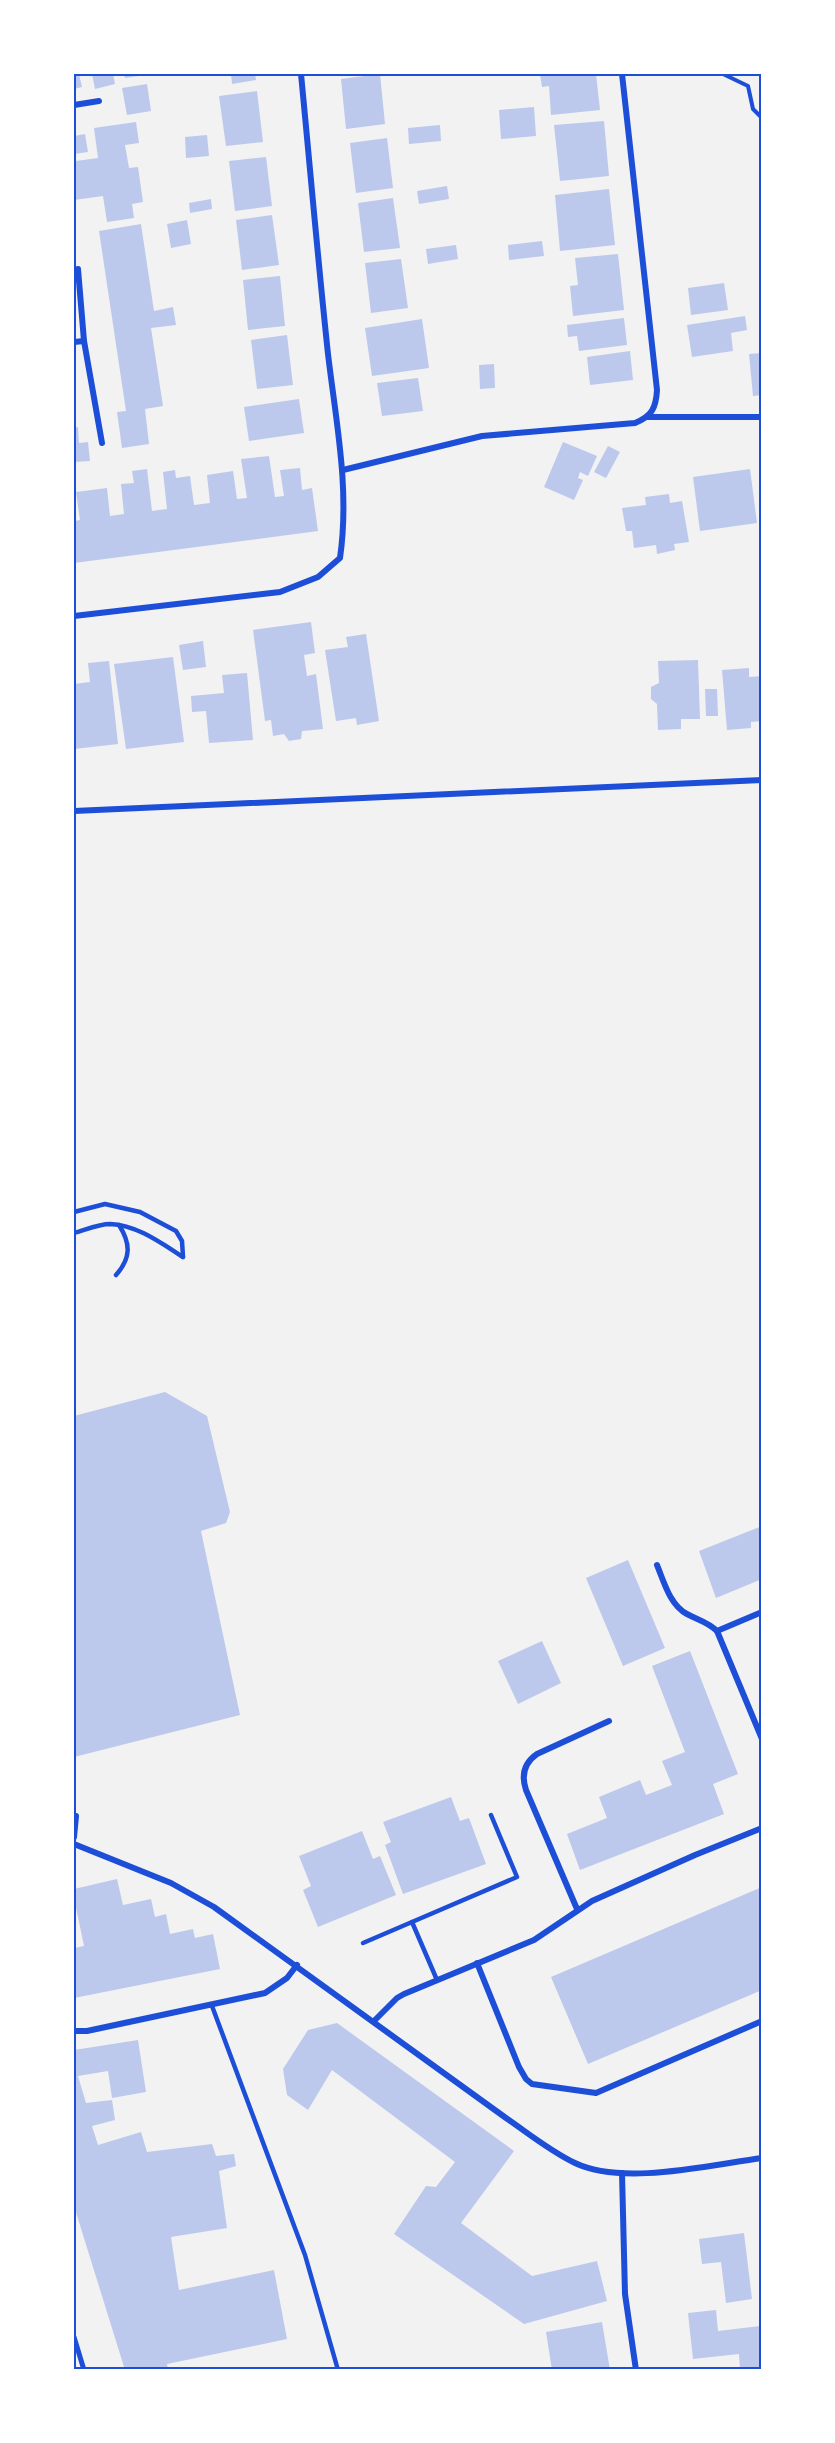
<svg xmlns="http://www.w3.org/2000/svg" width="835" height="2443" font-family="Roboto,sans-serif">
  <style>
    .building { fill: #bdc9ec }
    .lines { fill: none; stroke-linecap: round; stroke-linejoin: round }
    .path { stroke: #1d4ed8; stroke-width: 4 }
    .service { stroke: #1d4ed8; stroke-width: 4.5 }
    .pedestrian { stroke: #1d4ed8; stroke-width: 5 }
    .minor { stroke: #1d4ed8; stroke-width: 6 }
    .neatline { fill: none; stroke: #1d4ed8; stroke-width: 2 }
  </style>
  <rect width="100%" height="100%" fill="#f2f2f2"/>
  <g class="building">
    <polygon points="74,74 79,74 82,87 74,89"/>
    <polygon points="92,74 113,74 115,84 95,89"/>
    <polygon points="124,74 145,74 145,75 125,78"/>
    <polygon points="231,74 255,74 256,80 232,84"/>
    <polygon points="380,74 385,124 346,129 341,79"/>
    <polygon points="540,74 596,74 600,110 551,115 549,86 542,87"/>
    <polygon points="147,84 151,111 127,115 122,88"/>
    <polygon points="257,91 263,142 226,146 219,96"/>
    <polygon points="534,107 536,136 501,139 499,110"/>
    <polygon points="604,121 609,176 560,181 554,125"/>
    <polygon points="136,122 139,143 125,145 129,168 138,167 143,202 132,204 134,218 107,222 103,196 74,200 74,154 76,161 98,158 94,128"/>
    <polygon points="440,125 441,141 409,144 408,128"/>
    <polygon points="85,134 88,152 74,154 74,136"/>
    <polygon points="207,135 209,156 186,158 185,137"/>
    <polygon points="387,138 393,188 356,193 350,143"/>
    <polygon points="266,157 272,206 235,211 229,161"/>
    <polygon points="447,186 449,199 419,204 417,191"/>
    <polygon points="609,189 615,245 560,251 555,195"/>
    <polygon points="393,198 400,248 364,252 358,203"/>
    <polygon points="211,199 212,209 190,213 189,203"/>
    <polygon points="272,215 279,265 242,270 236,220"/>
    <polygon points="187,220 191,244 171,248 167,224"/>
    <polygon points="141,224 154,311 173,307 176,325 151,328 163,406 145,409 149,444 122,448 117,412 126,411 99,231"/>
    <polygon points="542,241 544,256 509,260 508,245"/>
    <polygon points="456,245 458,259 428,264 426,249"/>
    <polygon points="618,254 624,310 573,316 570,286 578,285 575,258"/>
    <polygon points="401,259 408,308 371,313 365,263"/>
    <polygon points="280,276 285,326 248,330 243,280"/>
    <polygon points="724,283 728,310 691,315 688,288"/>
    <polygon points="745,316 747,330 731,333 733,351 692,357 687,325"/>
    <polygon points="624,318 627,345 579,351 577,336 568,337 567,325"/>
    <polygon points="422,319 429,368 372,376 365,328"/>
    <polygon points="287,335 293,385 257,389 251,340"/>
    <polygon points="630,351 633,380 590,385 587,357"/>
    <polygon points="762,353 762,395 753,396 749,354"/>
    <polygon points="494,364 495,388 480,389 479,365"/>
    <polygon points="418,378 423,411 382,416 377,383"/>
    <polygon points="299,399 304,433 249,441 244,407"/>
    <polygon points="78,427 79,443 88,442 90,461 74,462 74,428"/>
    <polygon points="563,442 597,456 588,476 580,472 578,478 583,480 574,500 544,487"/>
    <polygon points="608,446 620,452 606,478 594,472"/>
    <polygon points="269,456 275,497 284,496 280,470 300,468 302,490 312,488 318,531 74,563 74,521 80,520 76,492 107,488 110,516 124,514 121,484 134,483 132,471 147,469 152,511 159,510 167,509 163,472 175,470 176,478 190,476 194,505 210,503 207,475 233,471 237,499 247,498 241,459"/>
    <polygon points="750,469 757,523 700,531 693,477"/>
    <polygon points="669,494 670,503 682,501 689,542 674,544 675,550 657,554 656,545 634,548 632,531 626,531 622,508 646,505 645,497"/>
    <polygon points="311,622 315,653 304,655 307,676 316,674 323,729 302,731 301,739 289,741 284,734 273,736 271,720 265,721 253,630"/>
    <polygon points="366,634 379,721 357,725 356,718 336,721 325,650 348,647 346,637"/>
    <polygon points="203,641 206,667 183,670 179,645"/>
    <polygon points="173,657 184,742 126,749 114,664"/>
    <polygon points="698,660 700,719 681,719 681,729 658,730 657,704 651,699 651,687 659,683 658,661"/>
    <polygon points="109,661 118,744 74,749 74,684 90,682 88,663"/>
    <polygon points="749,668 749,677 762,676 762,721 751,722 751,728 727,730 722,670"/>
    <polygon points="247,673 253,740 209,743 206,711 192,712 191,696 224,693 222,675"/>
    <polygon points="705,689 717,689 718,716 706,716"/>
    <polygon points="165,1392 207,1416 230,1512 226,1523 201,1531 240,1715 74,1757 74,1416"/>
    <polygon points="762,1526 762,1579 716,1598 699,1551"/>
    <polygon points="628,1560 665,1648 623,1666 586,1578"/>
    <polygon points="542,1641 561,1683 518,1704 498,1661"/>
    <polygon points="690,1651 738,1774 713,1784 724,1814 580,1870 567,1834 607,1818 599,1797 640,1780 646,1795 672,1785 662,1761 685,1752 652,1666"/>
    <polygon points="451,1797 460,1821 469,1818 486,1864 403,1894 385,1845 391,1842 383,1822"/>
    <polygon points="362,1831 373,1859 380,1856 396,1895 318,1927 303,1890 311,1886 299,1856"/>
    <polygon points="117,1879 123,1905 151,1899 155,1917 166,1914 170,1934 193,1929 195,1938 213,1934 220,1969 74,1998 74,1948 84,1946 74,1898 74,1889"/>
    <polygon points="762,1887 762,1990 588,2064 551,1977"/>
    <polygon points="337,2023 514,2151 461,2223 532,2276 597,2261 607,2301 524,2324 394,2234 426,2186 436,2187 455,2162 332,2070 308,2110 287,2095 283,2069 308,2030"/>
    <polygon points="138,2040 146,2092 112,2098 108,2071 78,2076 86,2103 112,2100 115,2120 92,2126 98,2145 141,2132 147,2152 212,2144 216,2156 234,2154 236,2166 219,2171 227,2228 171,2237 179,2290 274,2270 287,2339 167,2364 168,2370 125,2370 74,2206 74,2050"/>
    <polygon points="744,2233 752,2299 726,2303 721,2262 702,2264 699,2239"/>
    <polygon points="716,2310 718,2331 760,2326 762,2370 740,2370 739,2354 693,2359 688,2313"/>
    <polygon points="602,2322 610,2370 552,2370 546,2332"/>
  </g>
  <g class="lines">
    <polyline class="path" points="723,74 748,86 753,109 762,118"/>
    <g class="service">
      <polyline points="74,1212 105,1204 140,1212 176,1231 182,1241 183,1257"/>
      <path d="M 74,1233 C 85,1230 99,1224 110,1224 C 137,1225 161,1243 183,1257"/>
      <path d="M 116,1275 C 131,1258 131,1244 119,1225"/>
      <polyline points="363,1943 412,1922"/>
      <polyline points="437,1980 412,1922 517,1877 491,1815"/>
      <polyline points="212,2006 305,2255 338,2370"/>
    </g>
    <polyline class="pedestrian" points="74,2337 84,2370"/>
    <g class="minor">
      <polyline points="74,105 99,101"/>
      <polyline points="78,269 84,341 102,443"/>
      <polyline points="74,342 84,341"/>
      <polyline points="648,417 762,417"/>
      <path d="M 343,470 L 482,436 L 635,423 C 652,416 656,408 657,390 L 622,74"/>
      <path d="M 74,616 L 280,592 L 318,577 L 340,558 C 350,489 336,422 328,354 C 318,261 310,167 301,74"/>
      <polyline points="74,811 762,780"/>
      <path d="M 657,1565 C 664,1582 670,1605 687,1614 C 698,1620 708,1622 717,1631 L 762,1739"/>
      <polyline points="717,1631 762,1612"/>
      <polyline points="74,1837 76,1816"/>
      <path d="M 74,1844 L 171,1883 L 214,1907 L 506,2118 C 528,2133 550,2151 575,2163 C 623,2186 709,2165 762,2158"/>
      <path d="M 577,1909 L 526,1790 C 521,1775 524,1763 537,1754 L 609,1721"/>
      <polyline points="477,1963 519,2067 526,2079 532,2084 596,2093 762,2021"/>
      <polyline points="374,2021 397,1998 404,1994 534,1940 592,1901 695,1855 762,1828"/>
      <polyline points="74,2031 87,2031 265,1993 287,1978 297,1965"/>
      <polyline points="622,2173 625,2294 636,2370"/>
    </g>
  </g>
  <rect width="835" height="2443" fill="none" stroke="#ffffff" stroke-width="150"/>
  <rect x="75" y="75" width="685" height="2293" class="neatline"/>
</svg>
